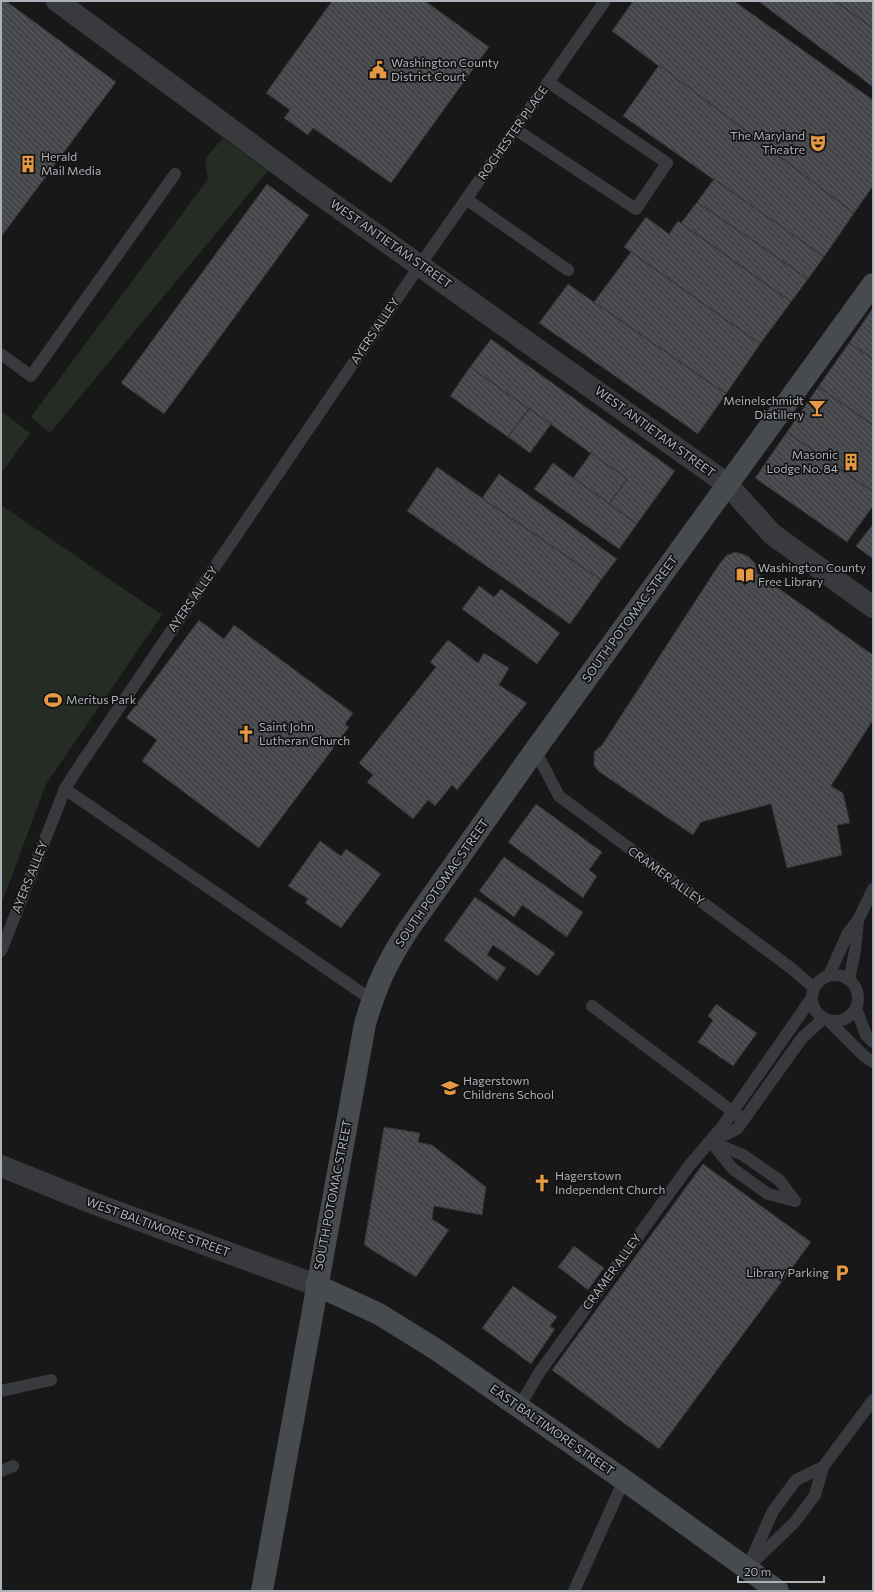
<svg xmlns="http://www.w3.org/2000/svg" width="874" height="1592" font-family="Commissioner,sans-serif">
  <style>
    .park { fill: #242c24 }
    .building { fill: url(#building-back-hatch); stroke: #323235 }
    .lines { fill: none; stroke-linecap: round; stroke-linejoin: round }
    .lane { stroke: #393a3e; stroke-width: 12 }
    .street { stroke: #393a3e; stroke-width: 22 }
    .secondary { stroke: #474a4e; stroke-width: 22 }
    .labels { text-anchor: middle; stroke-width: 3.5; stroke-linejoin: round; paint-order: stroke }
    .poi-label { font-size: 12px; fill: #abb1b8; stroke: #131314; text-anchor: start }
    .street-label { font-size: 12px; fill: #abb1b8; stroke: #131314 }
  </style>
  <defs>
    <pattern id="building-back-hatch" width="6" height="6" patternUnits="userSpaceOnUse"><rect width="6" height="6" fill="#454649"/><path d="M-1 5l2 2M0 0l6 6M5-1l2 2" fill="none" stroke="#5d5e61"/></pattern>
  </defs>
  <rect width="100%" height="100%" fill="#181819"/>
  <g class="park">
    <polygon points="223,138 268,171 50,433 31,417 208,179 205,159"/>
    <polygon points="1,411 30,433 1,474"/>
    <polygon points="1,505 162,615 46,784 1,905"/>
  </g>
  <g class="building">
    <polygon points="1,1 6,1 116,82 1,237"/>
    <polygon points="332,1 425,1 489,47 391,183 313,128 308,135 284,118 290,110 266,93"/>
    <polygon points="633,1 734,1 873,100 873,186 854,213 612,31"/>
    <polygon points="758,1 835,1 873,28 873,87"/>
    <polygon points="835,1 873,1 873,28"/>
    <polygon points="659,65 854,213 824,257 623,116"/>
    <polygon points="714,179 824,257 808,279 697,202"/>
    <polygon points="267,184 309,215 164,414 121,383"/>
    <polygon points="697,202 808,279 791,302 681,223"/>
    <polygon points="646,217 669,234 678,221 791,302 760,344 624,247"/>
    <polygon points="631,252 760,344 726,394 594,302"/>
    <polygon points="568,284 726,394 698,434 539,323"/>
    <polygon points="873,308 873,359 849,343"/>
    <polygon points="491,339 675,471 637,524 609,504 627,479 470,367"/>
    <polygon points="849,343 873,359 873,425 818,387"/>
    <polygon points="470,367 529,409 508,437 450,396"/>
    <polygon points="818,387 873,425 873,492 787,432"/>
    <polygon points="529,409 551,424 530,453 508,437"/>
    <polygon points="787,432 873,492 873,506 847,542 755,478"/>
    <polygon points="591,453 627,479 609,504 573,478"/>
    <polygon points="553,463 637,524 619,549 534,489"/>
    <polygon points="437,467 601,580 570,624 407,511"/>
    <polygon points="499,474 617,559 601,580 482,498"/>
    <polygon points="873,524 873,559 856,546"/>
    <polygon points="736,552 748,556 755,563 757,573 873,655 873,720 831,786 843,793 850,823 837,825 842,855 787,868 771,804 701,822 693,835 598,771 594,765 594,752 602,745 720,563 727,555"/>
    <polygon points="479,586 494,597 501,589 560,633 537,664 462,609"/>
    <polygon points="199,620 224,639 234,625 353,713 345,724 349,727 259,848 142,761 157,740 126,718"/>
    <polygon points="448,640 478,663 484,653 509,668 499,685 527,703 457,790 452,785 435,806 428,800 413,819 367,782 373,775 359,763 436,667 430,662"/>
    <polygon points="536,804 602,852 589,870 597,876 583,898 508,842"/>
    <polygon points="320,841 341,856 346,849 381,874 341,928 305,903 308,899 288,886"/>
    <polygon points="504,857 583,912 567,937 522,905 514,917 479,891"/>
    <polygon points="475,897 555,953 538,976 493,945 487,955 506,968 497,981 444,940"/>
    <polygon points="716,1004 757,1033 733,1066 698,1042 713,1020 708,1016"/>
    <polygon points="384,1127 420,1133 418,1142 432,1145 486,1187 482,1215 434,1206 432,1219 449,1230 416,1277 364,1245"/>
    <polygon points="703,1164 811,1242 659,1449 552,1370"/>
    <polygon points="574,1246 604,1268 588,1290 558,1267"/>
    <polygon points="513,1286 557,1317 550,1326 555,1329 531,1364 482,1328"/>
  </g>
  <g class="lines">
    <g class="lane">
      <polyline points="515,129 636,209 667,163 548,82"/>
      <polyline points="466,199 568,270"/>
      <polyline points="1,354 31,376 175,174"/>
      <polyline points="535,750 559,796 791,968 814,988"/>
      <polyline points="65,789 372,1000"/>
      <polyline points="1,951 65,789 76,771 420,265 605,1"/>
      <polyline points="829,975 848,933 858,920 873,889"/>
      <circle cx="835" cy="998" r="23"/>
      <polyline points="849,980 855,951 858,921"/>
      <polyline points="592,1006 744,1120"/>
      <polyline points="856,1008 866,1035 873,1042"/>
      <polyline points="828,1020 864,1056 873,1062"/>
      <polyline points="712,1141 737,1129 802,1038 824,1018"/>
      <polyline points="711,1142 733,1169 768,1194 795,1201"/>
      <polyline points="712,1142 743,1155 779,1180 795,1201"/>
      <polyline points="1,1391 51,1380"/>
      <polyline points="519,1407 539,1373 689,1166 722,1127 811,999"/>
      <polyline points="1,1471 13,1466"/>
      <polyline points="750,1562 773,1511 796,1480 823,1467"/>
      <polyline points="747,1568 794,1523 815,1495 823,1467 873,1400"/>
      <polyline points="574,1591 624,1480"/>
    </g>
    <g class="street">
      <polyline points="57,1 309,187 727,484 772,534 873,607"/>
      <polyline points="1,1166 90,1202 316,1285"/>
    </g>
    <g class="secondary">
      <polyline points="316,1285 379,1314 437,1350 624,1480 778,1591"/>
      <path d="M 262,1591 L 365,1024 C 376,986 386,964 408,930 L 535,750 L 873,284"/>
    </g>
  </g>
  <defs>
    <g id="civic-bare" transform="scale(1.38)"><path d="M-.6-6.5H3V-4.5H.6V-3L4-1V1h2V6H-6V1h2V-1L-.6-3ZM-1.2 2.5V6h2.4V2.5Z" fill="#e69943" stroke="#131314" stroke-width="2.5" paint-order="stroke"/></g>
    <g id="theatre-bare" transform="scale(1.38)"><path d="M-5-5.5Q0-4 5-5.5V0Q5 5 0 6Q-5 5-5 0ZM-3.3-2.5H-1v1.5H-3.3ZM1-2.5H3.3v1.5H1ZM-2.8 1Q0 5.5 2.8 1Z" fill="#e69943" stroke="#131314" stroke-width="2.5" paint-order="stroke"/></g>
    <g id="building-bare" transform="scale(1.38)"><path d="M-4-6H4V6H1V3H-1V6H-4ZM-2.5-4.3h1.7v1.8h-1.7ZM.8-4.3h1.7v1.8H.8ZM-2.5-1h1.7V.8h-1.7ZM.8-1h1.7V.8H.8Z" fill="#e69943" stroke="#131314" stroke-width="2.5" paint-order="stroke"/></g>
    <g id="bar-bare" transform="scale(1.38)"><path d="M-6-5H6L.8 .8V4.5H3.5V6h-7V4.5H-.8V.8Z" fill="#e69943" stroke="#131314" stroke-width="2.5" paint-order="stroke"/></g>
    <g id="library-bare" transform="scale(1.38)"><path d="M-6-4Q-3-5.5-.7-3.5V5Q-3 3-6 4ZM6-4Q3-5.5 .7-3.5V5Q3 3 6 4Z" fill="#e69943" stroke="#131314" stroke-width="2.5" paint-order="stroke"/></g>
    <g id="stadium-bare" transform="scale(1.38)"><path d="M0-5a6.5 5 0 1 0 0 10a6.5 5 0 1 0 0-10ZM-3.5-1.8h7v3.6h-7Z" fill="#e69943" stroke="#131314" stroke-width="2.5" paint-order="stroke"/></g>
    <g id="church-bare" transform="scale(1.38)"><path d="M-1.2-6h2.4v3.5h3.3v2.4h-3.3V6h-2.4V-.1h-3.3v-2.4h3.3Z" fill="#e69943" stroke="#131314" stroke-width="2.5" paint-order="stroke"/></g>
    <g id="school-bare" transform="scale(1.38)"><path d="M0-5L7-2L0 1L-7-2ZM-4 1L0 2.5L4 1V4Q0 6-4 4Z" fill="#e69943" stroke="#131314" stroke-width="2.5" paint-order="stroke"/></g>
    <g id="parking-bare" transform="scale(1.38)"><path d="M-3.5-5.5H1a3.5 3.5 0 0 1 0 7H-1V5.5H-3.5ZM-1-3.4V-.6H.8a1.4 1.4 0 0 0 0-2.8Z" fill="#e69943" stroke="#131314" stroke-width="2.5" paint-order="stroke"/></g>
  </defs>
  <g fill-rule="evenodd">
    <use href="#civic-bare" x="378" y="70"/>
    <use href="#theatre-bare" x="818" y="143"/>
    <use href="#building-bare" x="28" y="164"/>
    <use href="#bar-bare" x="817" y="408"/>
    <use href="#building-bare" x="851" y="462"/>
    <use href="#library-bare" x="745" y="575"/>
    <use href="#stadium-bare" x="53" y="700"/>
    <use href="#church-bare" x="246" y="734"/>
    <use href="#school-bare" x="450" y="1088"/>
    <use href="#church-bare" x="542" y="1183"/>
    <use href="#parking-bare" x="842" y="1273"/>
  </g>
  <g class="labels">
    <g class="poi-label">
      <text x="391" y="67">Washington County<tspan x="391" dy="14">District Court</tspan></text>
      <text x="805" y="140" text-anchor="end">The Maryland<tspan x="805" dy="14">Theatre</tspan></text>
      <text x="41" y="161">Herald<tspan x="41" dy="14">Mail Media</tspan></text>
      <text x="804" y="405" text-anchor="end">Meinelschmidt<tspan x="804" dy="14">Diatillery</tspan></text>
      <text x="838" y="459" text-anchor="end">Masonic<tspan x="838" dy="14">Lodge No. 84</tspan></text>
      <text x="758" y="572">Washington County<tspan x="758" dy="14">Free Library</tspan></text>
      <text x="66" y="704">Meritus Park</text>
      <text x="259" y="731">Saint John<tspan x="259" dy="14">Lutheran Church</tspan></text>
      <text x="463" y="1085">Hagerstown<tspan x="463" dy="14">Childrens School</tspan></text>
      <text x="555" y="1180">Hagerstown<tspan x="555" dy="14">Independent Church</tspan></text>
      <text x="829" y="1277" text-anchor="end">Library Parking</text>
    </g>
    <g class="street-label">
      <text transform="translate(513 133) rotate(-55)" y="4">ROCHESTER PLACE</text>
      <text transform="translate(391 244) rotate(35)" y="4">WEST ANTIETAM STREET</text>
      <text transform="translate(375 331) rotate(-56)" y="4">AYERS ALLEY</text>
      <text transform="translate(655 432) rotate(36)" y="4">WEST ANTIETAM STREET</text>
      <text transform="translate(193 599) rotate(-55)" y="4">AYERS ALLEY</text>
      <text transform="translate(630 619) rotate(-54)" y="4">SOUTH POTOMAC STREET</text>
      <text transform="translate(666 876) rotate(36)" y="4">CRAMER ALLEY</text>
      <text transform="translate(30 877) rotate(-68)" y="4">AYERS ALLEY</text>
      <text transform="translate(442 883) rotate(-55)" y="4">SOUTH POTOMAC STREET</text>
      <text transform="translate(333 1195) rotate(-79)" y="4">SOUTH POTOMAC STREET</text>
      <text transform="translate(158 1227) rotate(20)" y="4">WEST BALTIMORE STREET</text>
      <text transform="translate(612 1272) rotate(-54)" y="4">CRAMER ALLEY</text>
      <text transform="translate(552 1430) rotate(35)" y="4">EAST BALTIMORE STREET</text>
    </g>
  </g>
  <rect width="874" height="1592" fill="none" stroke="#abb1b8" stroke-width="4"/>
  <path d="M738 1576v6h86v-6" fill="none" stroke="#abb1b8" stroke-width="2"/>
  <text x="744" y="1576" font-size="12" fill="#abb1b8" stroke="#131314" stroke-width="3" paint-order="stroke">20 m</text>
</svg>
